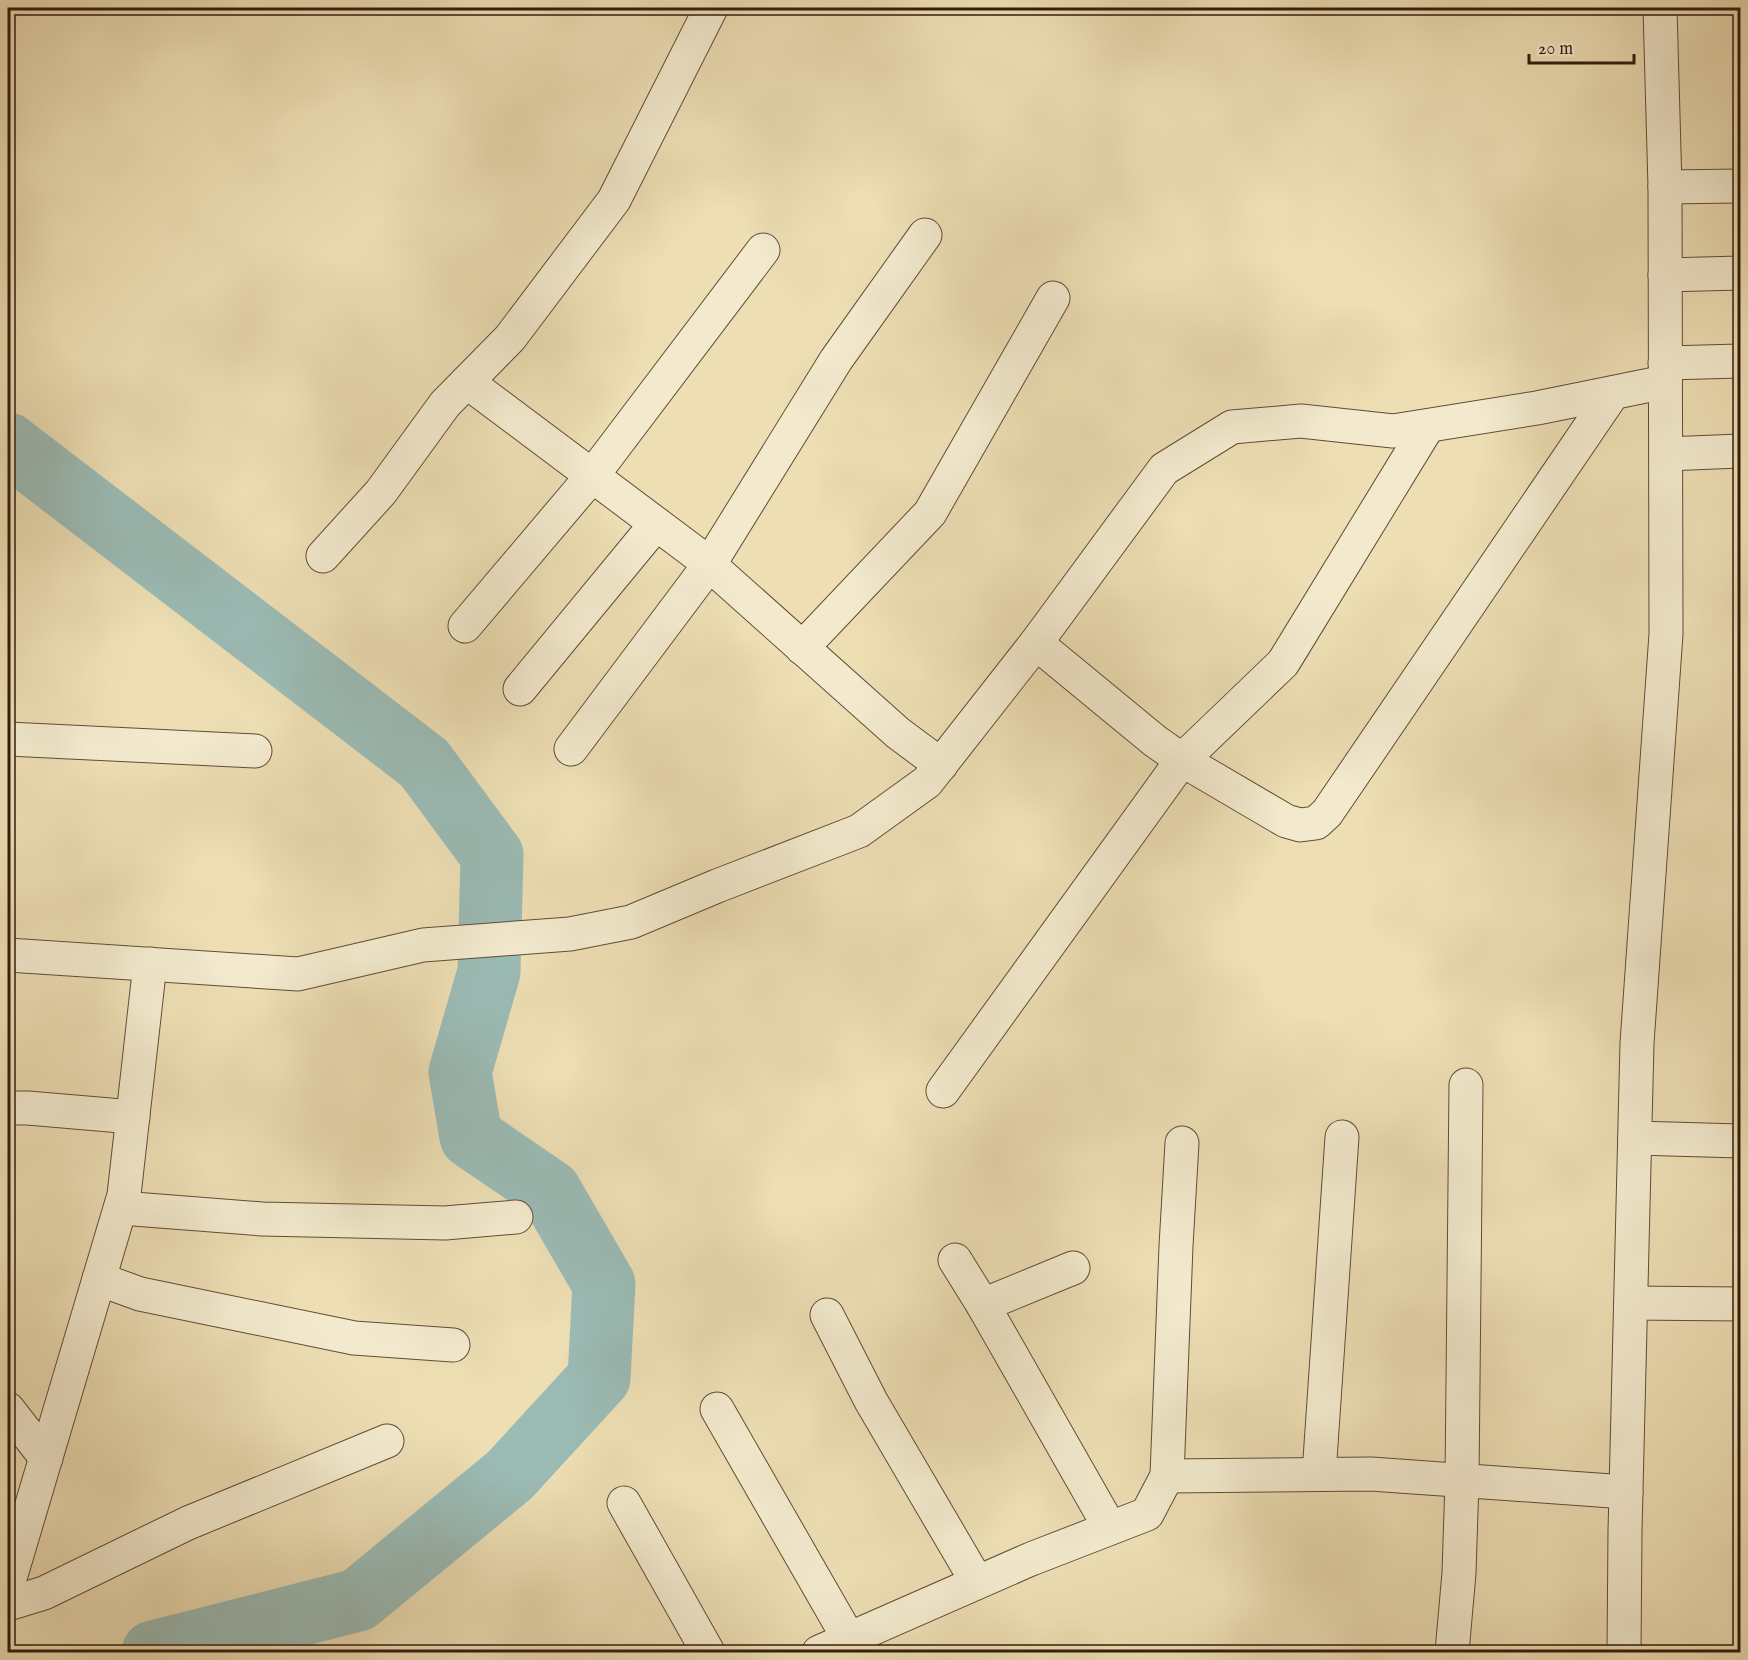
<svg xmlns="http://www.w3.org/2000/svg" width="1748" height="1660" font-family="'IM FELL English',serif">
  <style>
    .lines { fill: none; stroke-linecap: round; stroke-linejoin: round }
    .river { stroke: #9bbbb5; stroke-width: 63 }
    .minor-casing { stroke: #614c36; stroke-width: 35 }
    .minor { stroke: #f3eace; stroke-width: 33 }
  </style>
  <rect width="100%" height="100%" fill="#eddeb4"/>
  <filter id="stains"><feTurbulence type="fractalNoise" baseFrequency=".00333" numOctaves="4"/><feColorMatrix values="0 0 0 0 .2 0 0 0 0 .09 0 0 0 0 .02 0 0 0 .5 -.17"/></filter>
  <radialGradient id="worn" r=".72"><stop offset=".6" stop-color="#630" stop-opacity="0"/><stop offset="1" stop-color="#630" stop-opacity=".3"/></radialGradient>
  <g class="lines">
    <polyline class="river" points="8,444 424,763 492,855 489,972 460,1072 471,1137 550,1191 604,1284 599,1378 510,1475 358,1600 153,1652"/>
    <g class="minor-casing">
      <g id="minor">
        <polyline points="1665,187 1740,186"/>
        <polyline points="1665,275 1740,273"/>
        <polyline points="1665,363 1740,361"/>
        <polyline points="467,382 702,558 898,733 941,765"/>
        <polyline points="1666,454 1740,451"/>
        <polyline points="323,556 381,492 445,404 510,338 614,200 711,8"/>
        <polyline points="465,626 592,476 763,250"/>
        <polyline points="1036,643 1155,741 1182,760 1283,663 1428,426"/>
        <polyline points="802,648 930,513 1053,298"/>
        <polyline points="520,689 656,524"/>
        <polyline points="8,739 255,751"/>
        <polyline points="571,749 709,565 836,360 925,235"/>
        <polyline points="8,955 298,974 423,945 570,934 631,922 717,886 859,831 927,782 1036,643 1164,469 1232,427 1301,421 1393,431 1537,408 1665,382"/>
        <polyline points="943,1091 1182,760 1286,821 1300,825 1316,823 1327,813 1613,393"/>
        <polyline points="8,1108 28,1108 133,1117"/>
        <polyline points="1635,1138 1740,1141"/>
        <polyline points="1182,1143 1176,1246 1167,1476 1371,1474 1626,1492"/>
        <polyline points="121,1208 262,1219 445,1223 516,1217"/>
        <polyline points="955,1260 983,1305 1110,1528"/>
        <polyline points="99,1279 140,1294 354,1338 453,1345"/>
        <polyline points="1631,1303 1740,1304"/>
        <polyline points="983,1305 1073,1268"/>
        <polyline points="827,1315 871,1401 977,1582"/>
        <polyline points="8,1409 46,1458"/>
        <polyline points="717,1409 849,1639"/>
        <polyline points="1319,1474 1342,1137"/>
        <polyline points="624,1503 708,1652"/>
        <polyline points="8,1585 124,1195 150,964"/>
        <polyline points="8,1604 44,1593 188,1523 387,1441"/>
        <polyline points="819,1652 1031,1559 1147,1514 1167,1476"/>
        <polyline points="1452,1652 1459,1573 1462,1481 1466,1085"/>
        <polyline points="1624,1652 1625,1531 1637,1043 1666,634 1665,187 1660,8"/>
      </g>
    </g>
    <use href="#minor" class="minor"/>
  </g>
  <rect width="1748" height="1660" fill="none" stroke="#eddeb4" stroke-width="30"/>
  <rect x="9" y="9" width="1730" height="1642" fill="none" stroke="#321c0c" stroke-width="3"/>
  <rect x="15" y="15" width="1718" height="1630" fill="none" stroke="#321c0c" stroke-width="1.5"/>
  <path d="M1529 54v9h105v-9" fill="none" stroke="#321c0c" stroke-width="3"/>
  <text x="1538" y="54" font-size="18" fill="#321c0c" stroke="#f3eace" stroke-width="4.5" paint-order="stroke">20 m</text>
  <rect width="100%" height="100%" filter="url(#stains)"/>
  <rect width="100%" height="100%" fill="url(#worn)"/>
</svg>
